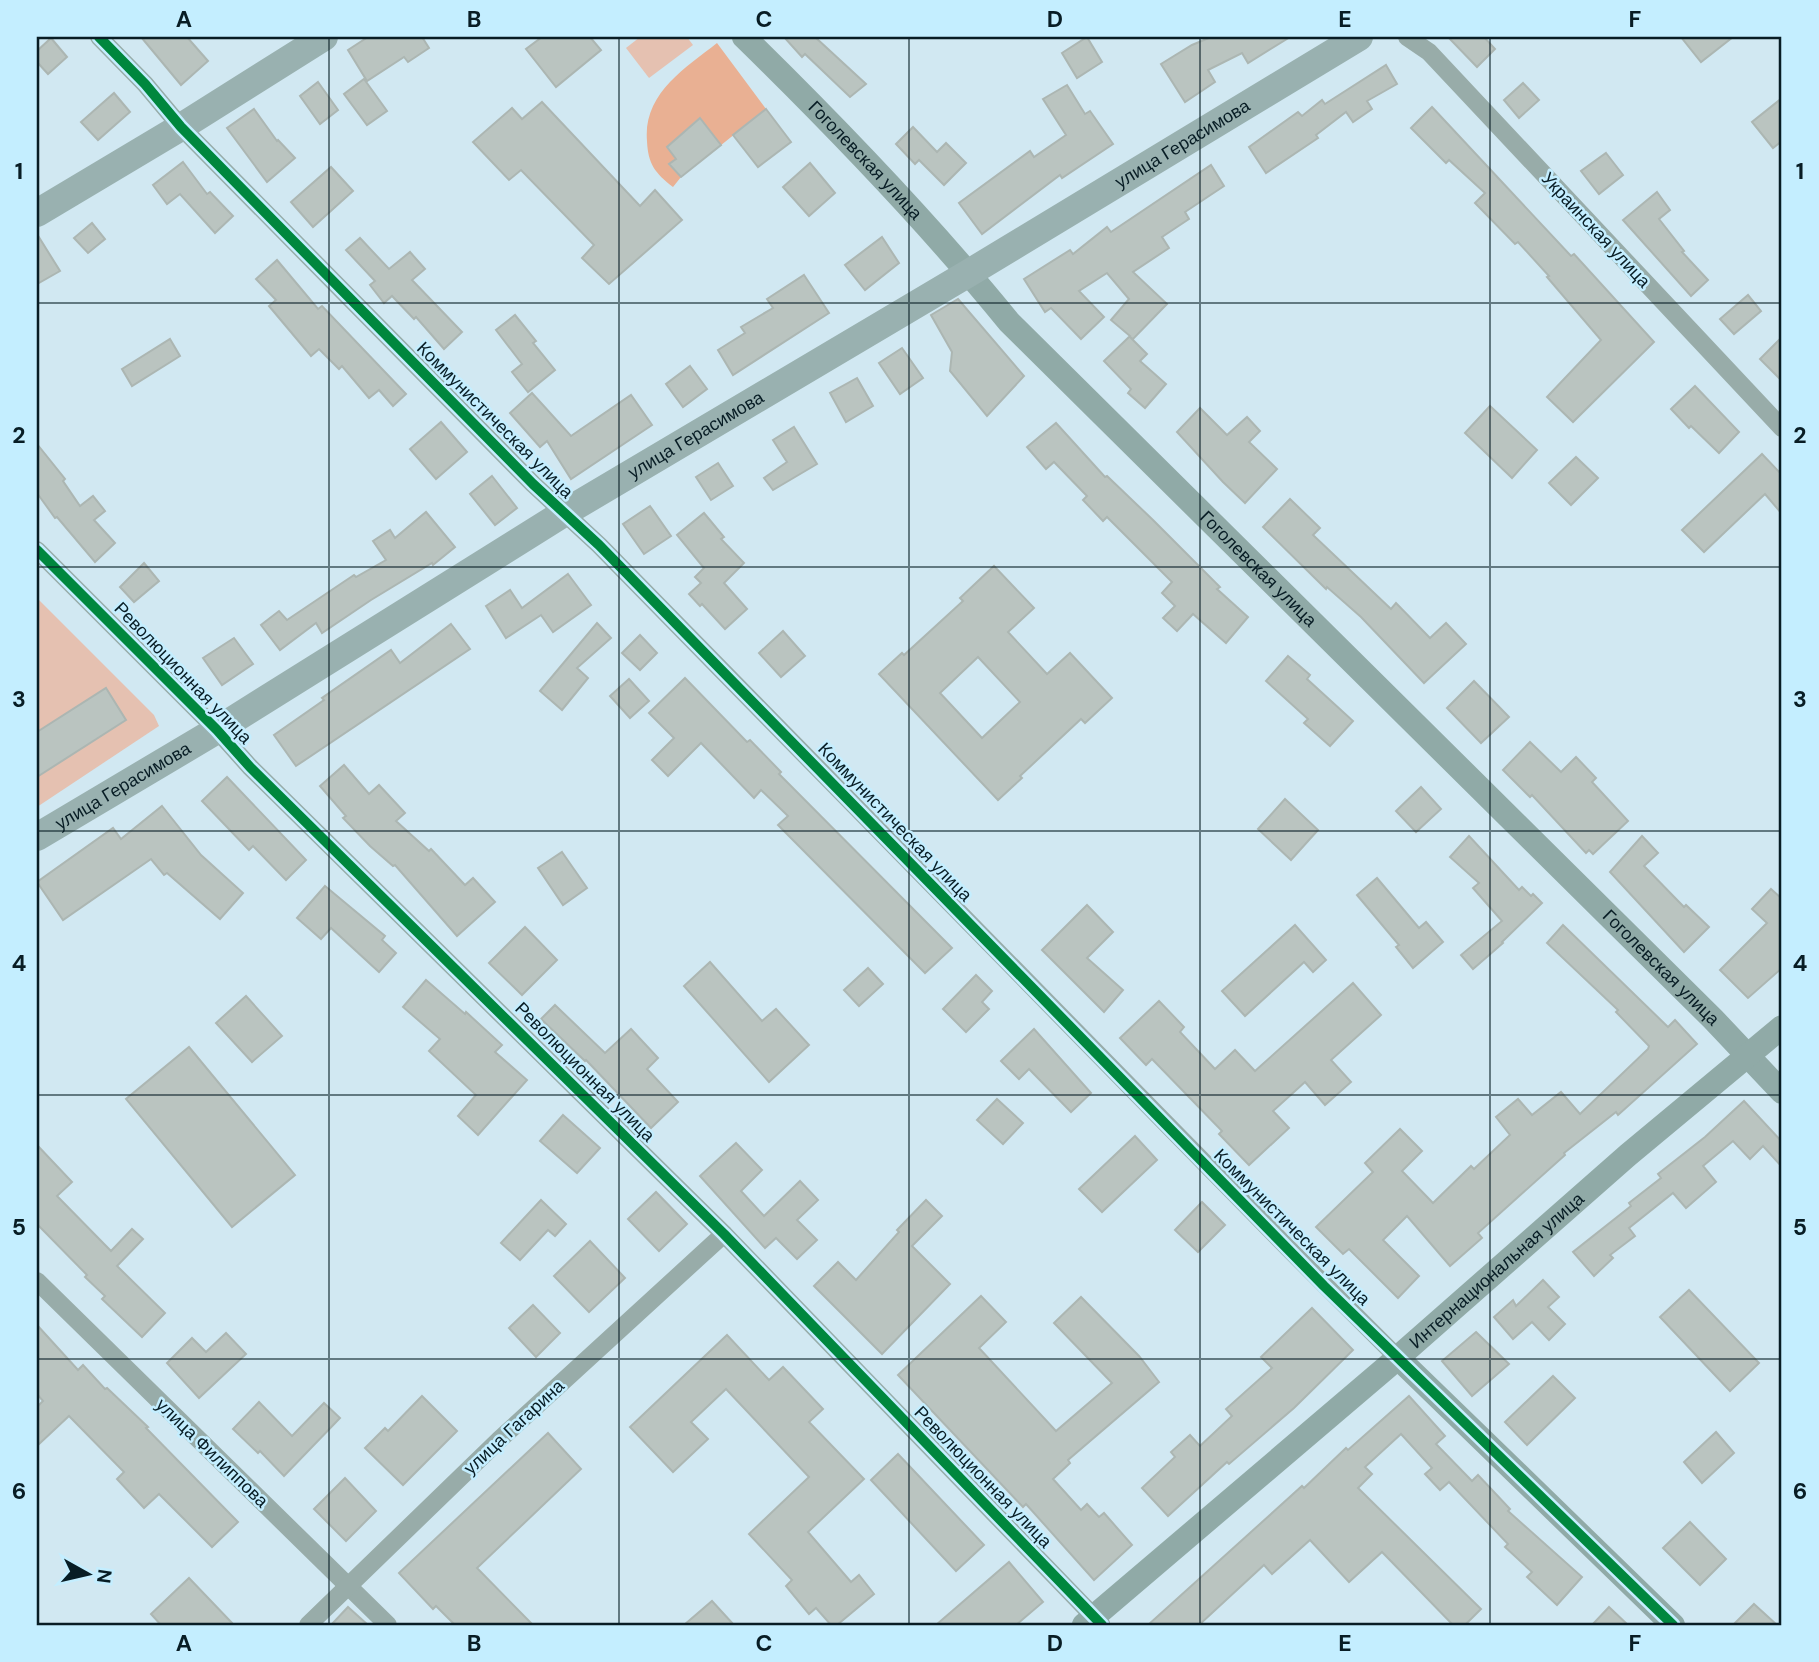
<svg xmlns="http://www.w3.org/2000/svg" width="1819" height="1662" font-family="'DM Sans',sans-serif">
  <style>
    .green { fill: #e5c1b1 }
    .forest { fill: #e9b093 }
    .building { fill: #bac4c0; stroke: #acb6b2; stroke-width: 2; fill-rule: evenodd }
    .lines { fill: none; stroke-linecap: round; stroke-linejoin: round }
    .street { stroke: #98aca9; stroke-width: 18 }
    .secondary { stroke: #90aaa7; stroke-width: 24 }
    .primary { stroke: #99b1b0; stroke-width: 28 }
    .cycleway-casing { stroke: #c4eeff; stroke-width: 15 }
    .cycleway { stroke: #00873e; stroke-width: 10 }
    .grid { fill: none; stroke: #081d25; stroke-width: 2; stroke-opacity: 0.55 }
    .labels { text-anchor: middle; stroke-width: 5; stroke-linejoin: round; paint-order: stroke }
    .street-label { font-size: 18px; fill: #081d25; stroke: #c4eeff }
    .neatline { fill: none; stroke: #081d25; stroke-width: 2.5 }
    .grid-label { font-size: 23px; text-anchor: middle; font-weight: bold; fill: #081d25 }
  </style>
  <rect width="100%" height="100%" fill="#d1e8f2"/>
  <g class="green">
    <polygon points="640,37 687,37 693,45 649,78 626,48"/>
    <polygon points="37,598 154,715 159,726 37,807"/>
  </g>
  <path class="forest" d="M 717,43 L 766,109 L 715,150 L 703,136 L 710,130 L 699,118 L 667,147 L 676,159 L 669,165 L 681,177 L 673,187 C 655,173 648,164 647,141 C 643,94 684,69 717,43 Z"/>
  <g class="building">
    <polygon points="141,37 187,37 208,61 181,85"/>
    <polygon points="368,37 422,37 429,48 408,62 404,57 367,81 348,50"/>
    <polygon points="542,37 590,37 601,50 556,87 526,49"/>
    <polygon points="784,37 815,37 866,84 850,97 805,54 802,57"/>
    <polygon points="1087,37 1102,62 1077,78 1062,53"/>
    <polygon points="1211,37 1290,37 1248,63 1242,53 1208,70 1215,82 1185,102 1161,64 1192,45"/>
    <polygon points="1448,37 1484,37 1495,49 1477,67"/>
    <polygon points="1681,37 1733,37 1701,62"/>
    <polygon points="51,38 67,57 48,74 37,62 37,51"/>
    <polygon points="1386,65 1397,84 1367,101 1372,109 1353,122 1346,112 1316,135 1318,138 1266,173 1249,147 1298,112 1302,116 1322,100 1325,104"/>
    <polygon points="364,79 387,111 367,125 344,94"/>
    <polygon points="318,82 338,110 320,124 300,96"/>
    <polygon points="1523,83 1539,100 1519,118 1504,100"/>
    <polygon points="1067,85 1085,114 1090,111 1113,144 1062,178 1060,175 982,234 959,203 1030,151 1034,157 1066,135 1043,99"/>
    <polygon points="114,93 130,112 98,140 81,122"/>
    <polygon points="1782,98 1782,141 1773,148 1752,122"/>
    <polygon points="542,102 640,206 655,190 682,220 609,284 582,258 594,245 521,170 509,180 473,142 512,108 522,119"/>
    <polygon points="1432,107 1571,256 1574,254 1654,342 1573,422 1547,397 1601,340 1547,277 1549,276 1518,242 1515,244 1475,203 1485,193 1449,160 1446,163 1411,128"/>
    <polygon points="254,109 277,141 278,140 295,158 267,182 227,128"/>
    <polygon points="766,109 791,142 758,167 733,135"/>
    <polygon points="700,118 721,145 681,177 669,164 676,159 667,147"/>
    <polygon points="913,127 937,152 946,143 966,163 944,185 919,160 915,164 896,144"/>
    <polygon points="1606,153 1623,175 1599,194 1581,171"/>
    <polygon points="183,162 207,194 210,192 233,216 215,233 180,194 167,204 153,185"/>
    <polygon points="810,163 835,193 809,216 783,187"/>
    <polygon points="1211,165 1224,186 1185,212 1189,219 1162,237 1169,248 1133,272 1167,304 1133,339 1130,337 1147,354 1140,361 1166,384 1145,408 1128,393 1131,389 1104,361 1130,336 1111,320 1129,299 1107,273 1079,291 1104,317 1081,339 1051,308 1045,312 1024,279 1070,250 1073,254 1107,227 1111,232"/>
    <polygon points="331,167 353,191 313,227 291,202"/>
    <polygon points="1657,192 1670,210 1659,219 1684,251 1682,252 1708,280 1691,296 1623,220"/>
    <polygon points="92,223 105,239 88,253 74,238"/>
    <polygon points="37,234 60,271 37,284"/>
    <polygon points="882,237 899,263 865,290 845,265"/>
    <polygon points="360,238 389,269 410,252 425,269 412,280 462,332 444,349 416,317 414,319 392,296 384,303 370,285 375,281 346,250"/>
    <polygon points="277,260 318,309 322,306 406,394 393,406 379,390 369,398 342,366 339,369 319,349 311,356 269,306 276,300 256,279"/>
    <polygon points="804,275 829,313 733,375 718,350 745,333 741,327 773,308 767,299"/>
    <polygon points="1748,295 1761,311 1734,334 1720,319"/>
    <polygon points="958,299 1024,376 987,416 950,371 952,352 931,315"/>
    <polygon points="515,315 536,341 533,343 555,370 528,392 512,372 522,364 496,330"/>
    <polygon points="1782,337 1782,381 1760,359"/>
    <polygon points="170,339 180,356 132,386 122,369"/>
    <polygon points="902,348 923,378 900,394 879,363"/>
    <polygon points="690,366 707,389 683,407 666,384"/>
    <polygon points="857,378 873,406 846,422 830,393"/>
    <polygon points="1695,386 1739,432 1719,453 1691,426 1689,428 1671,409"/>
    <polygon points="532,393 571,436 631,395 652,425 571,479 547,441 540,447 510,413"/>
    <polygon points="1490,406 1537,450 1512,478 1465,433"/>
    <polygon points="1200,408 1227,435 1247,417 1260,431 1249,442 1277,469 1245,503 1223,482 1177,432"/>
    <polygon points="441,422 467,452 436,479 410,449"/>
    <polygon points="1056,423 1105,477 1107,476 1153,520 1220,587 1217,589 1248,617 1226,643 1193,614 1177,631 1163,618 1175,606 1162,593 1172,582 1107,517 1103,521 1083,500 1087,496 1054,462 1046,469 1027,447"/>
    <polygon points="794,427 817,464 773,490 764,478 787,462 773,440"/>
    <polygon points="37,444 65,479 63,481 80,506 93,496 105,511 94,520 115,543 95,562 57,517 55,518 37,493"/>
    <polygon points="1762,454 1782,475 1782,514 1765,494 1704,552 1682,530"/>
    <polygon points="1576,457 1598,478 1571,505 1549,483"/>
    <polygon points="718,463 733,486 711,500 696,477"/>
    <polygon points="492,476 517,508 495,525 470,494"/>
    <polygon points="1290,499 1320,528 1313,535 1391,609 1396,603 1430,638 1446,623 1466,644 1424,683 1361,617 1327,587 1326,589 1263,527"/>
    <polygon points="650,506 671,536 644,554 623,524"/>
    <polygon points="426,512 455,547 433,565 432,563 371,600 322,633 316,623 280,650 261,625 279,611 287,620 354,575 356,577 386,560 373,541 390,530 395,538"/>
    <polygon points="704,513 724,537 721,539 744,563 724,583 747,609 725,629 702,604 700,606 689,594 701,583 695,577 704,568 677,535"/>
    <polygon points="144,563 159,581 134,602 120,587"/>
    <path d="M 994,566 L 1034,608 L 1008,632 L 1047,674 L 1070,653 L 1112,698 L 1085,723 L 1081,719 L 1020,776 L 1022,778 L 998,800 L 879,674 L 902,653 L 904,655 L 963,601 L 960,598 ZM 978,657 L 1020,702 L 982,738 L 940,693 Z"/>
    <polygon points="568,574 591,605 553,632 541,615 506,638 486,606 510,590 522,608"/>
    <polygon points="597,623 611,638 577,668 588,678 562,710 540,691"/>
    <polygon points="451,624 470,649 296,766 274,735 324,700 322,698 391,650 400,663"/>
    <polygon points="783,631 805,656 781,677 759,653"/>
    <polygon points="640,635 657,653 640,670 622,653"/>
    <polygon points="234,638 253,664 222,685 203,658"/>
    <polygon points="1288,656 1310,675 1307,679 1353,721 1330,746 1304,723 1308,719 1266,681"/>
    <polygon points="685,678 747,742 750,740 781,772 779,774 952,948 925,973 778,825 788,816 761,790 754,798 701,743 668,776 652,760 674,738 649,713"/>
    <polygon points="629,679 649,701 630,718 610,696"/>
    <polygon points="1474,681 1509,717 1481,743 1447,708"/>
    <polygon points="106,688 126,720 37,777 37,732"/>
    <polygon points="1530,742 1561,772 1576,757 1596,778 1592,782 1628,821 1593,854 1589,850 1586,853 1532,795 1530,797 1503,770"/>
    <polygon points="344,765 369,794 379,785 405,813 396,821 429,851 431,849 465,885 473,878 495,902 457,936 395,865 393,866 370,846 343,818 346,816 320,786"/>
    <polygon points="227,777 306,860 286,880 253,846 249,850 202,801"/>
    <polygon points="1421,787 1441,809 1416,832 1396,811"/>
    <polygon points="1285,799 1318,830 1291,860 1258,829"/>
    <polygon points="162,806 201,855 243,893 220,919 167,873 164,875 151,859 63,920 37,882 113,828 121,839"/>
    <polygon points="1469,836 1519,890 1522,887 1531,896 1533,894 1542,903 1502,942 1503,943 1473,969 1461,955 1502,921 1473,888 1479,883 1450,857"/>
    <polygon points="1642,836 1658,853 1644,866 1684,907 1686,905 1709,927 1684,952 1610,872"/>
    <polygon points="562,852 587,888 563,905 538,868"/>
    <polygon points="1377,878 1419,928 1426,922 1443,942 1413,968 1396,947 1399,945 1357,895"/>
    <polygon points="325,886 385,936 382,940 396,953 379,972 331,928 321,939 297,918"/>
    <polygon points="1771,889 1782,899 1782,968 1748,998 1720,970 1767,923 1752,909"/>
    <polygon points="1087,905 1113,932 1087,958 1123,990 1104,1012 1042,950"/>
    <polygon points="1295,925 1326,960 1313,972 1304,962 1245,1016 1222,991"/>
    <polygon points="1563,925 1668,1027 1675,1020 1697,1044 1618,1115 1616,1112 1564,1153 1565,1155 1478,1233 1482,1238 1450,1266 1407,1216 1383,1240 1419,1276 1398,1298 1349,1249 1343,1254 1316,1227 1373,1172 1365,1163 1400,1129 1422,1151 1402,1171 1433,1203 1471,1166 1474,1169 1510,1135 1496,1117 1518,1099 1532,1115 1561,1092 1580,1114 1648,1049 1649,1046 1616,1012 1618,1010 1547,943"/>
    <polygon points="525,927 557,960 522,995 489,963"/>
    <polygon points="710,962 762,1021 776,1009 809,1045 769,1082 684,986"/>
    <polygon points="868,968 883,984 859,1006 844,990"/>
    <polygon points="976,975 992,991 982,1002 989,1009 966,1032 943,1009"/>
    <polygon points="426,980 465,1014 466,1012 502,1045 495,1052 527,1080 478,1135 458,1116 476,1095 429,1051 440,1039 403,1007"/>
    <polygon points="1353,983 1381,1015 1331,1060 1351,1082 1325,1105 1305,1082 1273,1111 1289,1128 1249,1165 1219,1134 1222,1131 1152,1059 1146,1065 1120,1038 1159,1001 1184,1027 1180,1032 1215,1069 1235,1050 1255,1071"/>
    <polygon points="246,996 282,1036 252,1062 216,1023"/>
    <polygon points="555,1005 605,1053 631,1029 658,1058 647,1069 678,1102 651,1128 586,1060 585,1061 541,1019"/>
    <polygon points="1034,1029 1091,1093 1071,1112 1029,1069 1019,1079 1001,1061"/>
    <polygon points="189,1047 295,1175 232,1227 126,1099"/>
    <polygon points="997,1099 1023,1123 1003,1144 977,1120"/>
    <polygon points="1744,1101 1782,1142 1782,1167 1763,1146 1750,1159 1733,1141 1703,1166 1716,1182 1686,1208 1673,1193 1629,1228 1635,1236 1610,1255 1613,1258 1594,1276 1573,1252 1631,1206 1629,1203 1661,1178 1658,1174 1705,1137"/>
    <polygon points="563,1115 600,1148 577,1173 540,1141"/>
    <polygon points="1135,1136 1157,1160 1102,1212 1079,1189"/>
    <polygon points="736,1143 762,1170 741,1191 764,1216 800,1181 818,1200 797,1220 817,1240 797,1259 776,1238 765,1248 700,1176"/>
    <polygon points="37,1145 72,1182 57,1196 111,1251 132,1229 143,1239 117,1266 165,1313 142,1337 102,1299 105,1296 85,1277 87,1275 37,1224"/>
    <polygon points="656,1192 687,1224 659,1251 628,1219"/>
    <polygon points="541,1200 566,1224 555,1236 548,1230 520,1260 501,1243"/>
    <polygon points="926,1200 942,1216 912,1246 950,1284 882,1354 814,1286 838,1262 856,1280 899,1232 897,1230"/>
    <polygon points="1202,1202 1225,1225 1198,1252 1175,1230"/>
    <polygon points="590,1241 625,1278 589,1312 554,1276"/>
    <polygon points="1543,1280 1559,1297 1548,1307 1565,1324 1549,1340 1532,1322 1513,1339 1494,1317 1513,1300 1516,1306"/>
    <polygon points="1689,1290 1759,1363 1730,1391 1660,1317"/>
    <polygon points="981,1296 1006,1322 979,1348 1056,1431 1112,1383 1054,1323 1081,1297 1139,1356 1159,1382 1068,1460 1070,1463 1053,1479 1081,1510 1087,1504 1099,1517 1104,1513 1132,1545 1094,1580 1026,1504 1023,1507 898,1375"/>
    <polygon points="533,1305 560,1333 536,1357 509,1328"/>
    <polygon points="1312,1308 1353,1350 1294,1408 1229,1464 1227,1462 1168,1516 1142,1488 1175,1457 1171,1452 1190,1435 1200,1446 1232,1416 1226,1409 1272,1368 1261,1357"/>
    <polygon points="37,1325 78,1370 83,1365 105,1389 107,1388 148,1427 146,1428 238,1522 212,1547 159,1494 144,1508 117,1479 124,1472 69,1416 37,1446 37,1407 43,1401 37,1394"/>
    <polygon points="1476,1332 1509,1364 1472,1396 1442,1361"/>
    <polygon points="226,1333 246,1354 199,1398 167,1363 192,1338 206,1352"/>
    <polygon points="727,1335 769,1380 783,1367 823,1409 809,1422 864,1479 808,1532 851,1582 859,1575 874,1594 837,1625 831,1625 816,1608 809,1614 786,1586 792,1580 749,1534 809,1477 726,1389 691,1422 708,1439 673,1472 630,1427"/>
    <polygon points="1553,1376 1575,1398 1527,1445 1505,1422"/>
    <polygon points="422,1396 457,1431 403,1485 365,1448 385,1428 388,1431"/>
    <polygon points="1409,1396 1445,1436 1436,1444 1472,1481 1478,1475 1510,1509 1508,1511 1582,1577 1557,1605 1527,1577 1532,1572 1505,1547 1508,1544 1449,1482 1440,1490 1425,1474 1432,1468 1401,1434 1365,1467 1372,1474 1358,1488 1481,1609 1465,1625 1453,1625 1382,1552 1349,1582 1310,1540 1272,1574 1264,1565 1199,1625 1148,1625 1302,1486 1304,1488 1346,1448 1348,1450"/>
    <polygon points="259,1402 292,1436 324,1403 340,1418 284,1476 260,1451 258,1453 233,1429"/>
    <polygon points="1716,1432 1734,1453 1702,1483 1684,1462"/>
    <polygon points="548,1433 581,1469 477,1568 533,1625 455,1625 436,1606 433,1609 399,1573"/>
    <polygon points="898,1454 984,1545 956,1571 871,1480"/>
    <polygon points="345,1478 376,1511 346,1541 314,1509"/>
    <polygon points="1690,1522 1726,1559 1700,1585 1663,1548"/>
    <polygon points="1009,1562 1043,1602 1016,1625 936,1625"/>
    <polygon points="189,1578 234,1625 161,1625 151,1614"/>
    <polygon points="712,1601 734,1625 684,1625"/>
    <polygon points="1754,1604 1777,1625 1733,1625"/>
    <polygon points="348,1607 368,1625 331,1625"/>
    <polygon points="1609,1607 1628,1625 1592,1625"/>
  </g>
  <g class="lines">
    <g class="street">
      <polyline points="99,37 145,84 181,127 533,484 599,545 1288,1248 1398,1358"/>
      <polyline points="1407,37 1429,52 1782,428"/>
      <polyline points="37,550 217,730 250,767 724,1234 1101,1624"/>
      <polyline points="37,1281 388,1625"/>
      <polyline points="308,1625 499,1440 724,1234"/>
    </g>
    <g class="secondary">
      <path id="s1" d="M 744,37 C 837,128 927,221 1009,322 L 1713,1019 L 1782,1092"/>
      <polyline points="1398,1358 1673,1625"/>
      <path id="s2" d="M 1084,1625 L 1387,1367 L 1628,1155 L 1782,1027"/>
    </g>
    <g class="primary">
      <polyline points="37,213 181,127 324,37"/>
      <path id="s3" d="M 37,837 L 217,730 L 564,513 L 969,273 L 1359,37"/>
    </g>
    <g class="cycleway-casing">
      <g id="cycleway">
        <polyline points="99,37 145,84 181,127 533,484 599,545 1324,1286 1673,1625"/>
        <polyline points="37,550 217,730 250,767 724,1234 1102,1625"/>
      </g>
    </g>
    <use href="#cycleway" class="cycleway"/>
  </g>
  <path class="grid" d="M 329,37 L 329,1625M 619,37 L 619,1625M 909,37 L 909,1625M 1200,37 L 1200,1625M 1490,37 L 1490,1625M 37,303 L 1782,303M 37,567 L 1782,567M 37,831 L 1782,831M 37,1095 L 1782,1095M 37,1359 L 1782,1359"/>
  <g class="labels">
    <g class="street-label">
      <text dy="6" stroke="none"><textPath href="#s3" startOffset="1339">улица Герасимова</textPath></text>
      <text dy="6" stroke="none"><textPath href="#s1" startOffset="173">Гоголевская улица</textPath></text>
      <text transform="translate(1596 230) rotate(47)" y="6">Украинская улица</text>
      <text transform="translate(495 420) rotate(45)" y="6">Коммунистическая улица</text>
      <text dy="6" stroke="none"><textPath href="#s3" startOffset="772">улица Герасимова</textPath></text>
      <text dy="6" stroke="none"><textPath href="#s1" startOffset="740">Гоголевская улица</textPath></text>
      <text transform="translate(183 673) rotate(46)" y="6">Революционная улица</text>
      <text dy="6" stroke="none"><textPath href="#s3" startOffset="100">улица Герасимова</textPath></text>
      <text transform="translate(895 822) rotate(46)" y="6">Коммунистическая улица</text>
      <text dy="6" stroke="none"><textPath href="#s1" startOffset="1307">Гоголевская улица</textPath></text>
      <text transform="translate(585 1072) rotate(45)" y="6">Революционная улица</text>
      <text transform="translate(1292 1227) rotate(45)" y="6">Коммунистическая улица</text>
      <text dy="6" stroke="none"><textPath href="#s2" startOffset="544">Интернациональная улица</textPath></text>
      <text transform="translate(514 1427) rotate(-43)" y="6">улица Гагарина</text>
      <text transform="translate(212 1453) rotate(44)" y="6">улица Филиппова</text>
      <text transform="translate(983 1477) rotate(46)" y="6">Революционная улица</text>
    </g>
  </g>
  <rect width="1819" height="1662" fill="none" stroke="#c4eeff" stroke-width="77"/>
  <g transform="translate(88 1574) rotate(98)" stroke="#c4eeff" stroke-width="5" paint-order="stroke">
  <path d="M0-5L12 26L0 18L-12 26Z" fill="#081d25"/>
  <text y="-10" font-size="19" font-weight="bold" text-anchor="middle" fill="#081d25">N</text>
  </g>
  <rect x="38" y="38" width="1742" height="1586" class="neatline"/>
  <g class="grid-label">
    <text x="184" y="27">A</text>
    <text x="474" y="27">B</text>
    <text x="764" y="27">C</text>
    <text x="1055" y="27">D</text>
    <text x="1345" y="27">E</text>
    <text x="1635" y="27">F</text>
    <text x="19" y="179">1</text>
    <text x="1800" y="179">1</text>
    <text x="19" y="443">2</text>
    <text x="1800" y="443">2</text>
    <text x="19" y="707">3</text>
    <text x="1800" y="707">3</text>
    <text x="19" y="971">4</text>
    <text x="1800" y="971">4</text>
    <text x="19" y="1235">5</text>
    <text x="1800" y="1235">5</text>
    <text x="19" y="1499">6</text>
    <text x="1800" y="1499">6</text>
    <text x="184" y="1651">A</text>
    <text x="474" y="1651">B</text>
    <text x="764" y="1651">C</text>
    <text x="1055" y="1651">D</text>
    <text x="1345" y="1651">E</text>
    <text x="1635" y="1651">F</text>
  </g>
</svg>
